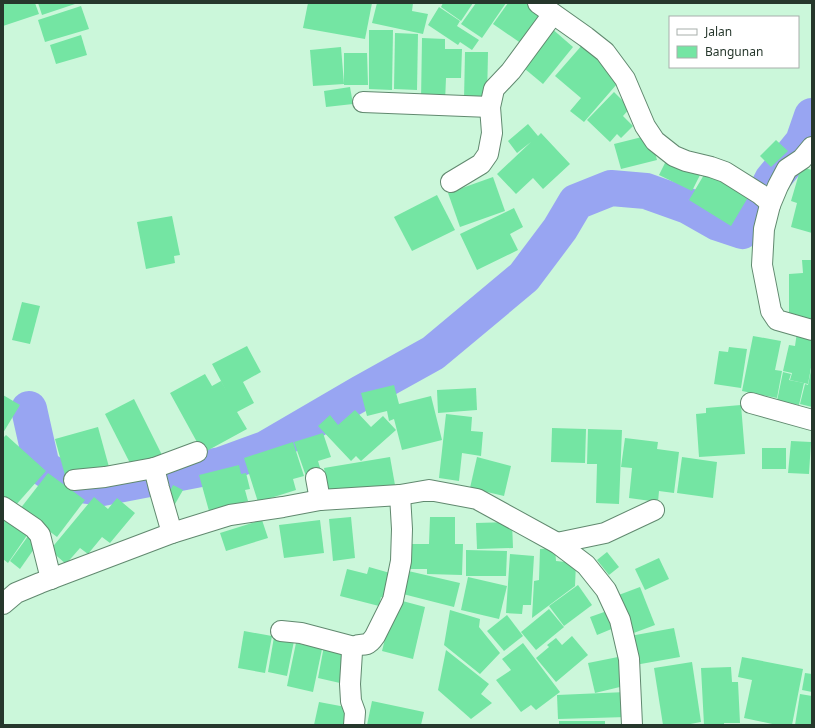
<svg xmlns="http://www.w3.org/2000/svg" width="815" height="728" font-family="'Noto Sans',sans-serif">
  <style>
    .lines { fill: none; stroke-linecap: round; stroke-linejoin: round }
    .river { stroke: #98a5f2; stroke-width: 36 }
    .building { fill: #74e5a3 }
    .minor-casing { stroke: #61896f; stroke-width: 22 }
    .minor { stroke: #fff; stroke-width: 20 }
  </style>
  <rect width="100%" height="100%" fill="#cbf7da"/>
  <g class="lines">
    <polyline class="river" points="29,409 42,467 66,483 102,488 221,465 265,449 361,393 433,353 524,277 560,229 576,202 611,188 646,191 688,206 718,223 742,231 753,220 757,209 772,180 803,142 812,116"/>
  </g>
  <g class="building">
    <polygon points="3,3 35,3 39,14 3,26"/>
    <polygon points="38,3 78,3 42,15"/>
    <polygon points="308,3 372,3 365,39 303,28"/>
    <polygon points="377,3 413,3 412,11 428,14 423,34 372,23"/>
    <polygon points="443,3 473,3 461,21 441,7"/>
    <polygon points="476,3 506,3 482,38 461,24"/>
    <polygon points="508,3 532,3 548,14 525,46 493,24"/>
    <polygon points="81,6 89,29 45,42 38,20"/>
    <polygon points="439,7 460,21 457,26 479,40 472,50 460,42 458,45 428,25"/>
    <polygon points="550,27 573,47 543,84 519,64"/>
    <polygon points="369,30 393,30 392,90 369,89"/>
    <polygon points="395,33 418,34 417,90 394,89"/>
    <polygon points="81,35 87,55 56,64 50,45"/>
    <polygon points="422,38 445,39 445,49 462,49 461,78 446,78 445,102 421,101"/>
    <polygon points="583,44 623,77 584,122 570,111 581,98 555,76"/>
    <polygon points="341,47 344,84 313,86 310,50"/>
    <polygon points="465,52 488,52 487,100 464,100"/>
    <polygon points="344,53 367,53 368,85 344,85"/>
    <polygon points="350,87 353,104 326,107 324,91"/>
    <polygon points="614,92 630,108 623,116 633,126 621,138 617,134 610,142 587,120"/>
    <polygon points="528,124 538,136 541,133 570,164 543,189 533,178 516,194 497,174 531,142 517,153 508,141"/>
    <polygon points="650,135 657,160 621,169 614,144"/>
    <polygon points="776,140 788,151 771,167 760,156"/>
    <polygon points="668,157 701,173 692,191 659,175"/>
    <polygon points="801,167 812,170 812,233 791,227 797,203 791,201"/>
    <polygon points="708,168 750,194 731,226 689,200"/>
    <polygon points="493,177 505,211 460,227 448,193"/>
    <polygon points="437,195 455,230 412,251 394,217"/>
    <polygon points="514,208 523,227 510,234 518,250 477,270 460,234"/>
    <polygon points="172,216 180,255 174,256 175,263 146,269 137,222"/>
    <polygon points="802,260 812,260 812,320 789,320 789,274 803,273"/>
    <polygon points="22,302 40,306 30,344 12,340"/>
    <polygon points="797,332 812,335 812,362 808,384 790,380 792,373 783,371 789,345 795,346"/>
    <polygon points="753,336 781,341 775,370 782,371 777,398 742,391"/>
    <polygon points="247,346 261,372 243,382 254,403 237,412 247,429 203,453 170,393 205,374 212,386 221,381 228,394 212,364"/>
    <polygon points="729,347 747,349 741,388 714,384 719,351 728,352"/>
    <polygon points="811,370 812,371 812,407 800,404 805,384 808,385"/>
    <polygon points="783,372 791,374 789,380 804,383 799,405 777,401"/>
    <polygon points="394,385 399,404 431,396 442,440 402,450 394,419 389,421 387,411 367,416 361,393"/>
    <polygon points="476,388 477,410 438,413 437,390"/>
    <polygon points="3,395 20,405 3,433"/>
    <polygon points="134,399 162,455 133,469 105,414"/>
    <polygon points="741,405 745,454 699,457 696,414 706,413 706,408"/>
    <polygon points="355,410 371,427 383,416 396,430 361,461 356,456 351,461 318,426 330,415 338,425"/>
    <polygon points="446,414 472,417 471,431 483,432 481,456 462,453 459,481 439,478"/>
    <polygon points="98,427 109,467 66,479 55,439"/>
    <polygon points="552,428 586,429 585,463 551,462"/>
    <polygon points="588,429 622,430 619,504 596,503 597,464 587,464"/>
    <polygon points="323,433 331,457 318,461 322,474 307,479 294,442"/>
    <polygon points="6,435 46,471 15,506 3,496 3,438"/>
    <polygon points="625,438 658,442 657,449 679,452 674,493 659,491 658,502 629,498 632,468 621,467"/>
    <polygon points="791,441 811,442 809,474 788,473"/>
    <polygon points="293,442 304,476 293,479 296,490 258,502 244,458"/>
    <rect x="762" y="448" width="24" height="21"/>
    <polygon points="390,457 395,485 329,495 324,468"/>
    <polygon points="477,457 511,466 504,496 470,488"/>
    <polygon points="682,457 717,462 713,498 677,493"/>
    <polygon points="239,465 241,474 246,473 250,489 245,490 248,501 209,511 199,475"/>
    <polygon points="48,473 85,500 57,537 20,509"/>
    <polygon points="173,485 183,490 175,504 166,499"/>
    <polygon points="94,497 108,509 117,498 135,513 110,543 102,537 88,554 80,548 66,564 50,550"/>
    <polygon points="8,516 30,531 8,563 3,559 3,523"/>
    <polygon points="351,517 355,558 333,561 329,519"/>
    <polygon points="430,517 455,517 455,544 463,544 462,575 427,574 427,569 405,569 405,544 429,544"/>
    <polygon points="262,520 268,538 226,551 220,533"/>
    <polygon points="320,520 324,553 284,558 279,525"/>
    <polygon points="512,522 513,548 477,549 476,523"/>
    <polygon points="31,532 41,539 20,569 10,561"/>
    <polygon points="555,548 556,561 576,563 575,586 532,618 534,581 539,580 540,549"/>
    <polygon points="466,550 507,551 506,576 466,576"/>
    <polygon points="607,552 619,567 609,575 597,560"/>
    <polygon points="510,554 534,556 531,605 523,605 522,614 506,613"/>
    <polygon points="659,558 669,579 645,590 635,569"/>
    <polygon points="369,567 397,575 390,600 381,597 379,606 340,596 347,569 367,574"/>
    <polygon points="404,570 460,583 454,607 399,593"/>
    <polygon points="468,577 507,586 499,619 461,610"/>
    <polygon points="578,585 592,605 564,626 549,606"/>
    <polygon points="640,587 655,625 631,634 616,596"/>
    <polygon points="395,599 425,607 413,659 382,651"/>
    <polygon points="549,609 564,627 536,650 521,632"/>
    <polygon points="450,610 480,619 479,627 500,653 480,674 444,645"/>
    <polygon points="607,611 614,628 597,635 590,617"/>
    <polygon points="507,615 523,636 504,651 487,631"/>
    <polygon points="674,628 680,657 635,665 630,636"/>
    <polygon points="244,631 272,636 265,673 238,668"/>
    <polygon points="572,636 588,655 556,682 536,658 549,647 547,645 556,638 562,645"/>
    <polygon points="274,637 294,641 287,676 268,672"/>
    <polygon points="296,643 322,649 313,692 287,686"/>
    <polygon points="523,643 560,692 536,710 531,705 521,712 496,680 511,670 502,659"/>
    <polygon points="324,646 347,651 340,683 318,678"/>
    <polygon points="446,650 489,684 481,694 492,703 471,719 438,690"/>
    <polygon points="618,657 624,686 595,693 588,663"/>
    <polygon points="742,657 803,669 792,725 777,725 744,718 752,680 738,677"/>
    <polygon points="692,662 701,722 685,725 663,725 654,668"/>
    <polygon points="731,667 732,682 738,682 740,723 724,723 724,725 704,725 701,668"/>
    <polygon points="805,673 812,674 812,692 802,690"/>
    <polygon points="626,692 627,717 558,719 557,695"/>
    <polygon points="800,694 812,696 812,725 795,725"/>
    <polygon points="372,701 424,712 421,725 367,725"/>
    <polygon points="319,702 351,708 347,725 314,725"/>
    <rect x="559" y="721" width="46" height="4"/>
  </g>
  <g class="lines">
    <g class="minor-casing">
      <g id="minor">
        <polyline points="538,3 586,37 605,52 625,79 645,126 655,141 674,156 686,161 711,167 725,172 760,194 766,199 770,205 764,229 762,265 771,311 777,320 812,330"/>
        <polyline points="363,102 490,107"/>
        <polyline points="451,182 481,164 488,154 492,133 490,107 494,89 511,71 553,14"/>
        <polyline points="770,205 778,186 787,169 802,159 812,147"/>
        <polyline points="751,403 812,420"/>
        <polyline points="154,468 159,488 172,533"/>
        <polyline points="316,478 320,500"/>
        <polyline points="74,480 105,477 154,468 197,452"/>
        <polyline points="3,507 34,528 40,535 51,579"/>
        <polyline points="557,543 605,533 654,510"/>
        <polyline points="3,604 16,593 40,583 172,533 230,515 283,507 320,500 400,495 429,490 477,499 557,543 586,565 606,590 620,620 629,659 632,725"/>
        <polyline points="281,631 301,633 354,647"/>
        <path d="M 354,725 L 355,712 L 351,701 L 350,684 L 352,652 C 357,642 359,646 367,644 C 370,643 373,639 375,636 L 393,600 L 401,561 L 402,529 L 400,495"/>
      </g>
    </g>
    <use href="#minor" class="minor"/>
  </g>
  <rect width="815" height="728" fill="none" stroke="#26372c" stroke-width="8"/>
  <rect x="669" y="16" width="130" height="52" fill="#ffffff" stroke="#a8afab"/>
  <rect x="677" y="29" width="20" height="6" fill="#ffffff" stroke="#a8afab"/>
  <text x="705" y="36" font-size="12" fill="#26372c">Jalan</text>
  <rect x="677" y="46" width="20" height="12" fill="#74e5a3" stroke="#a8afab"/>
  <text x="705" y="56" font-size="12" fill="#26372c">Bangunan</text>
</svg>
